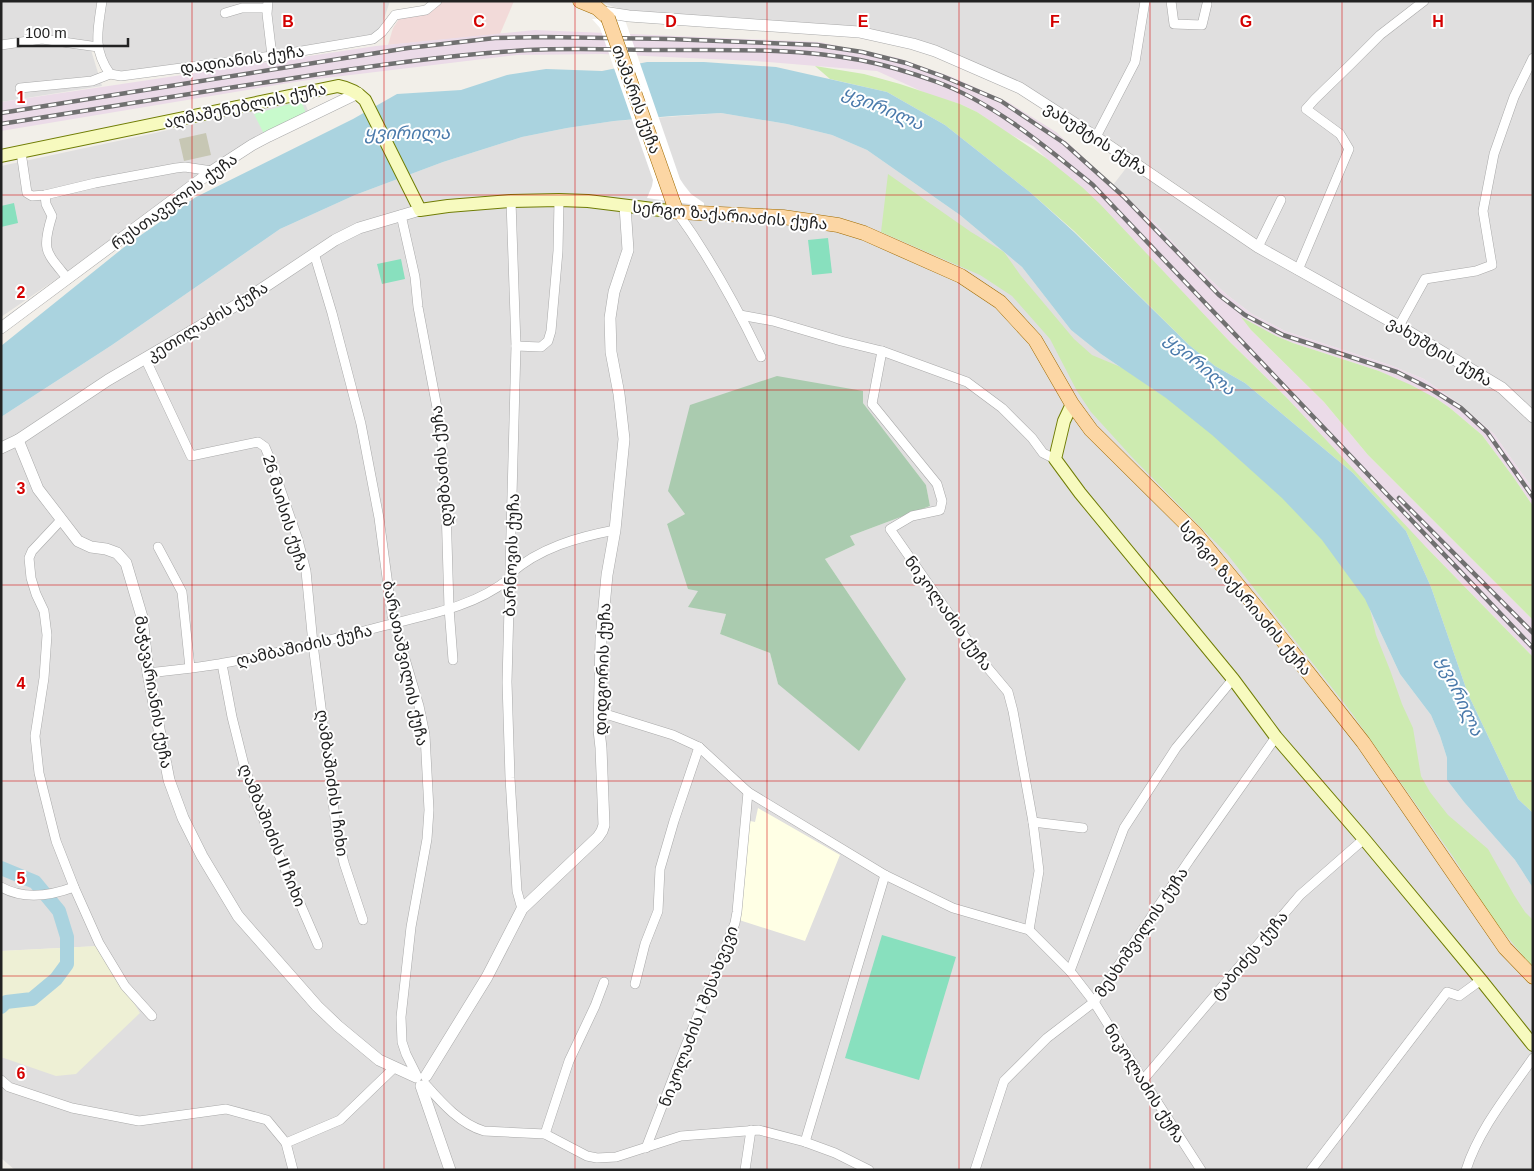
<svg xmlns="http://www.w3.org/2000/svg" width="1534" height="1171" font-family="Arial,'Noto Sans Georgian',sans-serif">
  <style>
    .residential { fill: #e0dfdf; fill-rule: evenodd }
    .commercial { fill: #f2dad9 }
    .industrial { fill: #ebdbe8 }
    .education { fill: #ffffe5 }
    .construction { fill: #c7c7b4 }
    .farmland { fill: #eef0d5 }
    .grass { fill: #cdebb0 }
    .cemetery { fill: #aacbaf }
    .park { fill: #c8facc }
    .pitch { fill: #88e0be }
    .water { fill: #aad3df }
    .pier { fill: #fff }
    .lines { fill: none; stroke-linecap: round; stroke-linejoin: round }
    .river { stroke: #aad3df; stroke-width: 14 }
    .minor-casing { stroke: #a9a9a9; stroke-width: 10 }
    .tertiary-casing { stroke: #a9a9a9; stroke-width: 12 }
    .secondary-casing { stroke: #707d05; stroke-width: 14 }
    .primary-casing { stroke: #a06b00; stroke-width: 15 }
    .minor { stroke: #fff; stroke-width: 9 }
    .tertiary { stroke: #fff; stroke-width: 11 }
    .secondary { stroke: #f7fabf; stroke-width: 12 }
    .primary { stroke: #fcd6a4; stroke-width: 14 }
    .rail-casing { stroke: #707070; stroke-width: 4.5 }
    .rail { stroke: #fff; stroke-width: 2.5; stroke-dasharray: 8; stroke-linecap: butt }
    .primary-bridge-casing { stroke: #a06b00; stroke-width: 15; stroke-linecap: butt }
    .primary-bridge { stroke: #fcd6a4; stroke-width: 14 }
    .grid { fill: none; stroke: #d40000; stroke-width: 1; stroke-opacity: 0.55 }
    .labels { text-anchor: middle; stroke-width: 4; stroke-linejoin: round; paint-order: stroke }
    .street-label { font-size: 16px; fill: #222; stroke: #fff }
    .water-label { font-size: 18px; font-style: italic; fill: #4a7aab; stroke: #fff }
    .grid-label { font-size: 16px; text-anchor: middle; font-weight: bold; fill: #d40000; stroke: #fff; stroke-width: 4; stroke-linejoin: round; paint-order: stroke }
  </style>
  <rect width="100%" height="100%" fill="#f2efe9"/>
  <g class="residential">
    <polygon points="1,1 99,1 94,43 1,42"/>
    <polygon points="106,1 390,1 380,31 360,39 124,73 111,71 101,48"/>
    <polygon points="596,1 1533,1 1533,412 1291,262 1107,137 1012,81 952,52 909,39 633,13"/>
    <polygon points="43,42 91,50 102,86 1,102 1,49"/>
    <polygon points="303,98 309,113 221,159 58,278 1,317 1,166 155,133"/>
    <path d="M 721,113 L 787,124 L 832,135 L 867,150 L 960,215 L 1022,267 L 1071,330 L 1101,354 L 1166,398 L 1365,599 L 1400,674 L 1431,715 L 1440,736 L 1447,758 L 1447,780 L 1464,802 L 1515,860 L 1533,888 L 1533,1170 L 15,1170 L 1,1158 L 1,1057 L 17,1061 L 99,946 L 1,951 L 1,417 L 112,345 L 280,229 L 355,195 L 443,162 L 522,137 L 567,128 L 614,121 ZM 863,403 L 926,485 L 930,506 L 850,536 L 855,545 L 825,559 L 906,679 L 778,684 L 770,653 L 720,634 L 726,614 L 699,591 L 667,525 ZM 744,820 L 755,822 L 805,941 Z"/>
    <polygon points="1130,163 1502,391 1533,420 1533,489 1494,434 1461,405 1424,379 1390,365 1285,331 1252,314 1226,294 1188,259 1157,225 1113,185"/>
  </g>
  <polygon class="commercial" points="438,1 514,1 500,34 388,45 393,28 401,16"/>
  <polygon class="industrial" points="535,30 819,42 898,58 952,77 1008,102 1056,132 1157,225 1188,259 1226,294 1252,314 1285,331 1390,365 1424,379 1461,405 1494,434 1533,489 1533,506 1514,478 1482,435 1450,408 1437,399 1379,371 1293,343 1276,336 1242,318 1251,330 1324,402 1368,455 1533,620 1533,657 1425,546 1406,531 1286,397 1231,343 1120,226 1033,146 1006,132 977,112 960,104 932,96 877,71 755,61 602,54 517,55 301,81 1,131 1,102 376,46"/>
  <polygon class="education" points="758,808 840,855 805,941 736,919 743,820 755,822"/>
  <polygon class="construction" points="206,133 211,155 184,161 179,139"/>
  <polygon class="farmland" points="99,946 140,1013 76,1074 56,1076 1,1057 1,951"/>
  <g class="grass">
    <polygon points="815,66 864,74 900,84 960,104 977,112 1046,158 1082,187 1100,204 1231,343 1286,397 1425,546 1533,657 1533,813 1518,799 1468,694 1431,587 1406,531 1353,473 1245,383 1215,366 1189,345 1074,231 1031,193 945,125 887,92 830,79"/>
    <polygon points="888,174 971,232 1004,252 1021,276 1074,339 1092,355 1123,368 1156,391 1217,430 1261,453 1367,597 1376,635 1390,670 1402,704 1413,728 1421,776 1430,792 1448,815 1488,849 1514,895 1525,912 1533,920 1533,968 1491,917 1454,858 1351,712 1228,555 1131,456 1091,412 1077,391 1050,339 1012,296 980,275 881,232"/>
    <polygon points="1241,317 1276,336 1293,343 1379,371 1411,385 1437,399 1450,408 1482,435 1514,478 1533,506 1533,620 1368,455 1324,402 1251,330"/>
  </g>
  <polygon class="cemetery" points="777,376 863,391 863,403 926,485 930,506 850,536 855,545 825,559 906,679 859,751 778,684 770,653 720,634 726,614 688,607 698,591 688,589 667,524 685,514 668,491 690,405"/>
  <polygon class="park" points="301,101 306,113 264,134 254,114"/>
  <g class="pitch">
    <polygon points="14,203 18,223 1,227 1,206"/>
    <polygon points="828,238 832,273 812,275 808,240"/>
    <polygon points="401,259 405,279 382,284 377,264"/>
    <polygon points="882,935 956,957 919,1080 845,1058"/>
  </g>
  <polygon class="water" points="647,62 704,62 776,67 887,92 945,125 1031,193 1074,232 1189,345 1215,366 1245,383 1353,473 1406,531 1431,587 1468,694 1518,799 1533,813 1533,888 1515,860 1464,802 1447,780 1447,758 1440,736 1431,715 1400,674 1365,599 1322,540 1282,498 1212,435 1166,398 1101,354 1071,330 1022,267 960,215 867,150 832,135 787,124 721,113 672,116 614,121 567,128 522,137 443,162 355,195 280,229 112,345 1,417 1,346 128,244 196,197 353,119 397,94 461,90 507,75 546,69 602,71"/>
  <polygon class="pier" points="624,17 680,179 684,185 691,194 704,203 704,206 647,198 652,186 653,180 600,28 592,19"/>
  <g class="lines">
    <polyline class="river" points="1,868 35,882 59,911 67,937 67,964 56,979 32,999 6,1002 1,1007"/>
    <g class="minor-casing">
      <g id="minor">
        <path d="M 102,1 C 98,29 92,49 110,74 L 121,76 L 272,56 L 373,39 L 382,32 L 395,15 L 426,10 L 437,1"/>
        <polyline points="268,1 267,14 272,56"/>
        <polyline points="1171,1 1174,24 1202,25 1207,4"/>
        <polyline points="225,13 242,8 267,8"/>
        <polyline points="1,45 42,39 98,47"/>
        <polyline points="20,88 92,81 110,74"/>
        <polyline points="1096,137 1135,62 1145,1"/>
        <polyline points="21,152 27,193 32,196 45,195 95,183 176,168 185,167 212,171"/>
        <path d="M 45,195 L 46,204 L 52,216 C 41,251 46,252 68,279"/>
        <polyline points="511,201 516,346 507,682 510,778 517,891 522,909"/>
        <path d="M 677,212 C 711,259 736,305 761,357"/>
        <polyline points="401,215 415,277 418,307 441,429 446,506 449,608 453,660"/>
        <polyline points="1258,247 1281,200"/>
        <polyline points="314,253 332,313 361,424 379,518 392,615 419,706 425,735 429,810 427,839 411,927 401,1017 402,1042 406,1054 417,1076"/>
        <polyline points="1298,270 1349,149 1340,134 1306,109 1315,99 1350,65 1380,35 1424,1"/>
        <polyline points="740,315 773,321 841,341 882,351 967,382 1002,408 1032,438 1043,453 1055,459"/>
        <polyline points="1399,326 1425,279 1476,271 1492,265 1483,211 1494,154 1514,97 1533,58"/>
        <polyline points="516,346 541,347 548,341 551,331 558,251 559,200"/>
        <polyline points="882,351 872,404 937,484 942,501 940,510 912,516 890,529 982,661 1008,692 1013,711 1033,822 1039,871 1029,930"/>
        <polyline points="145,358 191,456 258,442 265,447 270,459 298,540 306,571 313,644 337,834 344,863 363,920"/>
        <polyline points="61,520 32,551 29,558 31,578 36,594 44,611 47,635 44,678 35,736 39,773 56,841 74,887 99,943 125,986 152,1016"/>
        <polyline points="158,547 182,592 190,668"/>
        <path d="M 510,574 C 539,548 578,537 615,530"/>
        <polyline points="222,664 232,717 245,769 259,809 318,945"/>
        <path d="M 148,673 C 173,670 199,668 224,663 C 277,654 330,640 383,626 C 426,615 475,607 510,578"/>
        <polyline points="599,712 673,735 699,747 748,792 885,875 953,908 1029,930 1070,971 1094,1002 1143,1080 1201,1170"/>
        <polyline points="1033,822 1083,828"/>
        <path d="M 1,887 C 24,900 50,896 74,887"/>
        <polyline points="1070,971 1124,828 1176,748 1233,679"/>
        <polyline points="635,984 645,944 658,911 660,869 674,821 699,747"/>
        <polyline points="1,1080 9,1087 72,1108 139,1121 226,1109 267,1120 286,1143 293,1170"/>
        <polyline points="1143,1080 1300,895 1364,839"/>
        <path d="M 425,1084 C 441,1102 460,1124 484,1131 L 545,1134 L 587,1156 L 597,1158 L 616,1157 L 681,1136 L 759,1130 L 805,1142 L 835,1153 L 869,1170"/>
        <polyline points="545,1134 569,1061 595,1006 604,982"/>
        <polyline points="805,1142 885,875"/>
        <polyline points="286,1143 340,1120 395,1067"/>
        <polyline points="646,1148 678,1065 735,923 737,912 748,792"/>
        <polyline points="745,1170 751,1130"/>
        <polyline points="975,1170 1004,1081 1047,1038 1094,1002 1190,859 1276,737"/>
        <polyline points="1311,1170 1447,992 1459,996 1481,980"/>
        <path d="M 1466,1170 C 1479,1129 1509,1093 1533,1058"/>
      </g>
    </g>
    <g class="tertiary-casing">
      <g id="tertiary">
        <polyline points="603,12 629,16 859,32 913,44 935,51 1020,88 1096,137 1258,247 1399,326 1502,388 1533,417"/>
        <polyline points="1,328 212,171 252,145 269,136 358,93"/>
        <polyline points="18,440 38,489 78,541 91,547 106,549 117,553 126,563 142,617 148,673 169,780 183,818 202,856 238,916 317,1006 338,1026 379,1060 416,1077"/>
        <polyline points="1,448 18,440 108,380 245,300 335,240 359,228 420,210"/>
        <polyline points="426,1076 487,977 522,909 598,837 602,831 604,825 601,748 599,730 601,639 607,575 615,530 624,439 619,394 611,352 610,318 614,292 628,250 625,206"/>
        <polyline points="421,1086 450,1170"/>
      </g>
    </g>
    <g class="secondary-casing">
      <g id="secondary">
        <path d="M 1,156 L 338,86 C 349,88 357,92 365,100 L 420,210 L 448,206 L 511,201 L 559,200 L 588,201 L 677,212"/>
        <polyline points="1072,404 1064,421 1055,459 1080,493 1233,679 1276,737 1364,839 1481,980 1533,1045"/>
      </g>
    </g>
    <g class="primary-casing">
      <g id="primary">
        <polyline points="580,1 597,8 608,18"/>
        <polyline points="673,202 677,212 783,217 838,225 864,233 961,276 1000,302 1035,340 1072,404 1091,430 1195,533 1261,613 1363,742 1505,948 1533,977"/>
      </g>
    </g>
    <use href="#minor" class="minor"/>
    <use href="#tertiary" class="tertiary"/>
    <use href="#secondary" class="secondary"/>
    <use href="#primary" class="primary"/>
    <g class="rail-casing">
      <g id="rail">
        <polyline points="1,113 408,48 495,38 543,37 669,39 817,45 862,52 906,63 942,76 1001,101 1064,143 1123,196 1219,295 1245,315 1283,335 1397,372 1429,388 1461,408 1487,432 1533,497"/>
        <path d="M 1,124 C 97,109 192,93 288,79 C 363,67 438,56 514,51 C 565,47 616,50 667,50 C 731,50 797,48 860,60 C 886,65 912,73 937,82 C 994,103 1046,147 1093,185 L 1533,648"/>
        <polyline points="1399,498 1533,633"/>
      </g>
    </g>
    <use href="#rail" class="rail"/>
    <g class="primary-bridge-casing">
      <polyline id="primary-bridge" points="608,18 673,202"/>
    </g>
    <use href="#primary-bridge" class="primary-bridge"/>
  </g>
  <path class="grid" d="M 192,1 L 192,1170M 384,1 L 384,1170M 575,1 L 575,1170M 767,1 L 767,1170M 959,1 L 959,1170M 1150,1 L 1150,1170M 1342,1 L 1342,1170M 1,195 L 1533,195M 1,390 L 1533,390M 1,585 L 1533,585M 1,781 L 1533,781M 1,976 L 1533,976"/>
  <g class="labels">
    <g class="street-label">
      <text transform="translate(242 59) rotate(-8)" y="6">დადიანის ქუჩა</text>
      <text transform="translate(637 99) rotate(70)" y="6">თამარის ქუჩა</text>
      <text transform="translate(245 105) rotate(-12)" y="6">აღმაშენებლის ქუჩა</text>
      <text transform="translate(1096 138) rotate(33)" y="6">ვახუშტის ქუჩა</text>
      <text transform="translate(174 201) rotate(-36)" y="6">რუსთაველის ქუჩა</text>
      <text transform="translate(730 215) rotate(5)" y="6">სერგო ზაქარიაძის ქუჩა</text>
      <text transform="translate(207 321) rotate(-31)" y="6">კეთილაძის ქუჩა</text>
      <text transform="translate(1440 351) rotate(31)" y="6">ვახუშტის ქუჩა</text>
      <text transform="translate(441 466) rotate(-95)" y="6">დუმბაძის ქუჩა</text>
      <text transform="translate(286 513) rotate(73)" y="6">26 მაისის ქუჩა</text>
      <text transform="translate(511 555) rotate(-88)" y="6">ბარნოვის ქუჩა</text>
      <text transform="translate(1246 598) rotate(50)" y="6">სერგო ზაქარიაძის ქუჩა</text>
      <text transform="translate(949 613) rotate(54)" y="6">ნიკოლაძის ქუჩა</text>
      <text transform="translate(304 645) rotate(-13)" y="6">ღამბაშიძის ქუჩა</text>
      <text transform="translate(406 663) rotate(78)" y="6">ბარათაშვილის ქუჩა</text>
      <text transform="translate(602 669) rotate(-88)" y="6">დიდგორის ქუჩა</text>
      <text transform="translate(154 692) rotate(80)" y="6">მაჭავარიანის ქუჩა</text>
      <text transform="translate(333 783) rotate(82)" y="6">ღამბაშიძის I ჩიხი</text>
      <text transform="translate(273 835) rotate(68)" y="6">ღამბაშიძის II ჩიხი</text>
      <text transform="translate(1141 932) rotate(-56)" y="6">მესხიშვილის ქუჩა</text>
      <text transform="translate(1249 955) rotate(-50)" y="6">ტაბიძეს ქუჩა</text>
      <text transform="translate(698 1016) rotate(-69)" y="6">ნიკოლაძის I შესახვევი</text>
      <text transform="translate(1145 1083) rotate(58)" y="6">ნიკოლაძის ქუჩა</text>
    </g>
    <g class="water-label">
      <text transform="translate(883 108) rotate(23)" y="6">ყვირილა</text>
      <text x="407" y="139">ყვირილა</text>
      <text transform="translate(1200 364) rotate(40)" y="6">ყვირილა</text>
      <text transform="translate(1460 696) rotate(65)" y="6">ყვირილა</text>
    </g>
  </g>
  <g class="grid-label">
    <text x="288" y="27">B</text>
    <text x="479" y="27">C</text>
    <text x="671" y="27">D</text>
    <text x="863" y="27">E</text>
    <text x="1055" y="27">F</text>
    <text x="1246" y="27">G</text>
    <text x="1438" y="27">H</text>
    <text x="21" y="103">1</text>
    <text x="21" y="298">2</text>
    <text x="21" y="494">3</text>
    <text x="21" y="689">4</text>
    <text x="21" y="884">5</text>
    <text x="21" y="1079">6</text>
  </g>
  <rect width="1534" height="1171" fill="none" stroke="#222222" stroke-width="5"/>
  <path d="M18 38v8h110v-8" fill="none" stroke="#222222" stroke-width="2.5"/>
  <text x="25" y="38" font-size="15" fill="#222222" stroke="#ffffff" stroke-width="4" paint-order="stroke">100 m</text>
</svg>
